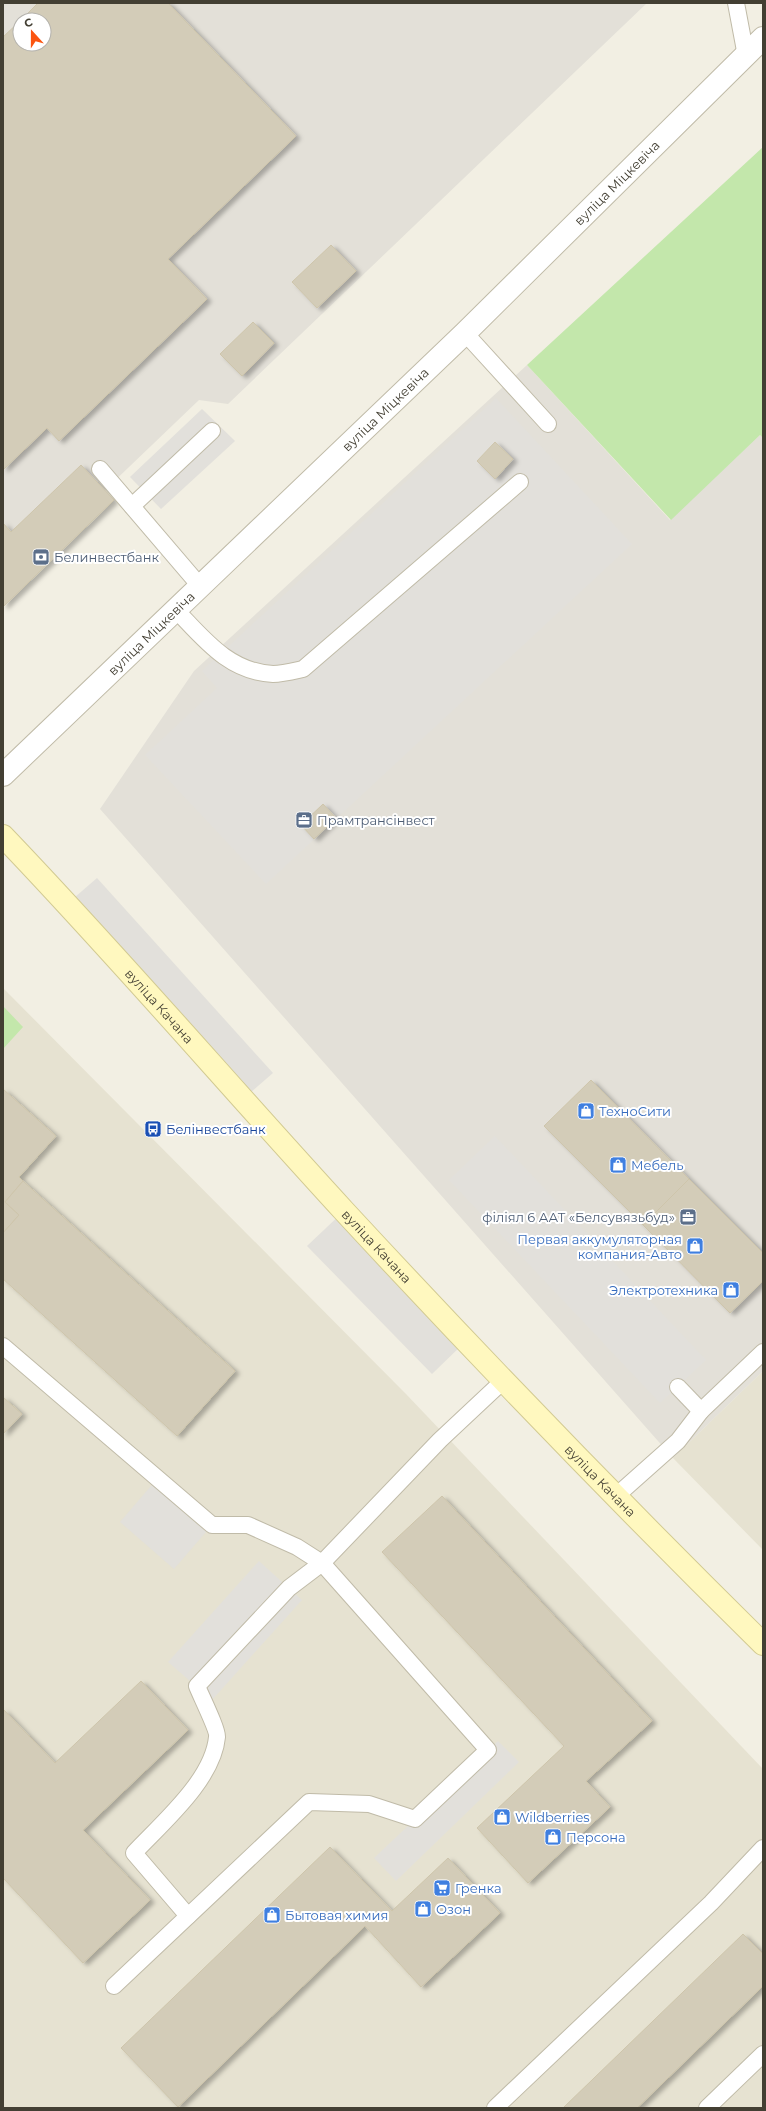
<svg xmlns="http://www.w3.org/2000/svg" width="766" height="2111" font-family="Montserrat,sans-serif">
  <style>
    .residential { fill: #e6e2d1 }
    .industrial { fill: #e3e0d8; fill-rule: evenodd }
    .green { fill: #c3e7ab }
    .parking { fill: #e2e0db }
    .building { fill: #d3ccb8; stroke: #cec5ab; filter: url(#shadow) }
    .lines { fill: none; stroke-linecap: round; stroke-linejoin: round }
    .service-casing { stroke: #c0bba8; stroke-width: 18 }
    .minor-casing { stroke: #c0bba8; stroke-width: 24 }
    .secondary-casing { stroke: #d2ca92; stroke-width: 24 }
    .service { stroke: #fff; stroke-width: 16 }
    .minor { stroke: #fff; stroke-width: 22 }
    .secondary { stroke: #fff8bf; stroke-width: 22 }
    .labels { text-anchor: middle; stroke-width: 4; stroke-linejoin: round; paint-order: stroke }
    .street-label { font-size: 13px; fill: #433f33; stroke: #fff }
    .service-label { font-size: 13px; fill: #4e5e75; stroke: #fff; text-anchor: start }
    .shop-label { font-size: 13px; fill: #366cbe; stroke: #fff; text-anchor: start }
    .transit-label { font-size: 13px; fill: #164399; stroke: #fff; text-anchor: start }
  </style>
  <defs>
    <filter id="shadow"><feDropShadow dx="4.5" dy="2.5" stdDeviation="2" flood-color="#0004"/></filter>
  </defs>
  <rect width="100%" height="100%" fill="#f2efe3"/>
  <g class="residential">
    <polygon points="3,988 406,1394 763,1769 763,2108 3,2108"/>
    <polygon points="763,1371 763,1550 673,1458"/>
  </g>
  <g class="industrial">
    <path d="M 3,3 L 647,3 L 228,404 L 199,400 L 105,490 L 114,500 L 3,607 ZM 20,20 L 44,20 L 44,44 L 20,44 Z"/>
    <polygon points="527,365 670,520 760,435 763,438 763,1371 673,1458 100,809 194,671"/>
  </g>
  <g class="green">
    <polygon points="763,147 763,438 760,435 671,520 527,365"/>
    <polygon points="3,1006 23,1027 3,1049"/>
  </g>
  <g class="parking">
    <polygon points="496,398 632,544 266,884 145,755 217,688 202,671"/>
    <polygon points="202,409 235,441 161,509 130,477"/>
    <polygon points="97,878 273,1073 243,1099 67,904"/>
    <polygon points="495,1136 706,1360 660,1403 449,1180"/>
    <polygon points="344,1211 466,1341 432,1374 307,1246"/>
    <polygon points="157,1479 212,1525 174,1569 120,1522"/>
    <polygon points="259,1561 302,1600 212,1700 168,1662"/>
    <polygon points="498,1741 519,1762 396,1881 374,1858"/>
  </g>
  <g class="building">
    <polygon points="38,3 168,3 296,136 168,259 207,299 59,441 47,428 3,470 3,37 20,21 20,44 44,44 44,20 21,20"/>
    <polygon points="331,245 356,271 317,308 292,282"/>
    <polygon points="253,322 274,343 242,376 220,354"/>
    <polygon points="495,442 513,459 495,479 477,461"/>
    <polygon points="81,465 114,500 3,607 3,523 11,532"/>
    <polygon points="323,804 336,818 314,839 301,825"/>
    <polygon points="591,1080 689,1179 643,1225 544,1126"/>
    <polygon points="3,1089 56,1136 19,1177 23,1181 5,1202 19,1215 3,1233"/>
    <polygon points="689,1179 763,1253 763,1281 730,1313 643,1225"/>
    <polygon points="23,1181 235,1371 177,1436 3,1279 3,1233 19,1215 5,1202"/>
    <polygon points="3,1397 22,1414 3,1434"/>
    <polygon points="442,1496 652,1721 586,1781 610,1807 528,1883 477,1828 564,1746 382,1552"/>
    <polygon points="141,1681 188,1730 83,1830 150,1900 83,1963 3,1878 3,1709 55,1763"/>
    <polygon points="330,1847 392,1911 448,1858 500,1913 421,1987 365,1926 178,2107 121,2048"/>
    <polygon points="743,1934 763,1954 763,1986 637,2108 563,2108"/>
  </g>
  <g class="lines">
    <g class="service-casing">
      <g id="service">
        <polyline points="736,3 746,56"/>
        <polyline points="465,333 548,424"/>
        <polyline points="100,469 200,586"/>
        <polyline points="132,506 212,431"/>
        <path d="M 176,610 C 204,639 229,672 273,674 C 282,674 294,671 303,669 L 520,482"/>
        <path d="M 3,1346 L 212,1525 L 248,1525 L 297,1547 L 322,1563 L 289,1588 L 197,1686 C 200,1694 218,1730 217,1737 C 213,1780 162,1823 134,1853 L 188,1916"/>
        <polyline points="678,1387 701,1411"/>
        <polyline points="615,1497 678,1441 701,1411 763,1352"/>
        <polyline points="114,1986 309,1802 369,1804 415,1819 488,1750 322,1563 440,1440 503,1381"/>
        <polyline points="495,2108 711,1903 763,1848"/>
        <polyline points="707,2108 763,2054"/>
      </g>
    </g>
    <g class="minor-casing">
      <g id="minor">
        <path id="s1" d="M 3,775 L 465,333 L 763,38"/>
      </g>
    </g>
    <g class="secondary-casing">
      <g id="secondary">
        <path id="s2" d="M 3,836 C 120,958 230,1087 344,1211 C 481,1359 620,1503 763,1644"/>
      </g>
    </g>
    <use href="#service" class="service"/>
    <use href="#minor" class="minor"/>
    <use href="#secondary" class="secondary"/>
  </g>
  <defs>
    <g id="bank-square" transform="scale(0.9)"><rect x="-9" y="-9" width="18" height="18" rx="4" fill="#5c6f8a" stroke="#fff"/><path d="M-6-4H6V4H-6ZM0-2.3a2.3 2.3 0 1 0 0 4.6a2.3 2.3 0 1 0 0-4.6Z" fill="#fff"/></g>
    <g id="office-square" transform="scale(0.9)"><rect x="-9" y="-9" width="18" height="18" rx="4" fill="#5c6f8a" stroke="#fff"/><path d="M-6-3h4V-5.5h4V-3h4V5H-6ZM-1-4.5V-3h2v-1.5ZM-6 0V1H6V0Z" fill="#fff"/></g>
    <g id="shop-square" transform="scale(0.9)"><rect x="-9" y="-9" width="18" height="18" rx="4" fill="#3f7fe0" stroke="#fff"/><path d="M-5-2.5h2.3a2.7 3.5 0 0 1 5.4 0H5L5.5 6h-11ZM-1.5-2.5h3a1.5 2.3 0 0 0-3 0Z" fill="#fff"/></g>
    <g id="bus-square" transform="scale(0.9)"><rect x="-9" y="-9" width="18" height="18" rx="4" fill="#1a4fb4" stroke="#fff"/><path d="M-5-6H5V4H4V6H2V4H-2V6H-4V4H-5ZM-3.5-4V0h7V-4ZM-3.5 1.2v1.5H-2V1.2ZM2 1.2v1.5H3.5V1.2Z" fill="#fff"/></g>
    <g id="supermarket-square" transform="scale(0.9)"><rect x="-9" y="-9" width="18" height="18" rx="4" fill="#3f7fe0" stroke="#fff"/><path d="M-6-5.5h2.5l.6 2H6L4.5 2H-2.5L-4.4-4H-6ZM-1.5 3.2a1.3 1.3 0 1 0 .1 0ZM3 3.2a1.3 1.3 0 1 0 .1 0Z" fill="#fff"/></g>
  </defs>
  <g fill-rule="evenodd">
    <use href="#bank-square" x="41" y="557"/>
    <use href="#office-square" x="304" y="820"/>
    <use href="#shop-square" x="586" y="1111"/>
    <use href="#bus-square" x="153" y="1129"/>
    <use href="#shop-square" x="618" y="1165"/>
    <use href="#office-square" x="688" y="1217"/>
    <use href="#shop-square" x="695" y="1246"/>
    <use href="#shop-square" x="731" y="1290"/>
    <use href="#shop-square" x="502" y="1817"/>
    <use href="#shop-square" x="553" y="1837"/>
    <use href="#supermarket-square" x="442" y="1888"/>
    <use href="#shop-square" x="423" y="1909"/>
    <use href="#shop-square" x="272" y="1915"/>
  </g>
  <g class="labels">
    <g class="street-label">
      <text dy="5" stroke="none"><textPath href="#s1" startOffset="853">вуліца Міцкевіча</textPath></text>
      <text dy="5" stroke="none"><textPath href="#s1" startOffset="529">вуліца Міцкевіча</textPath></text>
      <text dy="5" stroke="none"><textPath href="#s1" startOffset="205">вуліца Міцкевіча</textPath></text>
      <text dy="5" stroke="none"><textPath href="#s2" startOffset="231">вуліца Качана</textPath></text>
      <text dy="5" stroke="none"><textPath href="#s2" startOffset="555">вуліца Качана</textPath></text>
      <text dy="5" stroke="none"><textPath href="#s2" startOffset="879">вуліца Качана</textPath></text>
    </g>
    <g class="service-label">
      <text x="54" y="562">Белинвестбанк</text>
      <text x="317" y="825">Прамтрансінвест</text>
      <text x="675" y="1222" text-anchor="end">філіял 6 ААТ «Белсувязьбуд»</text>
    </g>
    <g class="shop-label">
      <text x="599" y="1116">ТехноСити</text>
      <text x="631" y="1170">Мебель</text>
      <text x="682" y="1244" text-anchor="end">Первая аккумуляторная<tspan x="682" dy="15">компания-Авто</tspan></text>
      <text x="718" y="1295" text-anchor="end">Электротехника</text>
      <text x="515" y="1822">Wildberries</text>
      <text x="566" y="1842">Персона</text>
      <text x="455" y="1893">Гренка</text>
      <text x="436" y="1914">Озон</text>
      <text x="285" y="1920">Бытовая химия</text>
    </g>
    <g class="transit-label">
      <text x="166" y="1134">Белінвестбанк</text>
    </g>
  </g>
  <rect width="766" height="2111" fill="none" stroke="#433f33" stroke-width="8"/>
  <g transform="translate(32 32) rotate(339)"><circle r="19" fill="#ffffff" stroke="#b4b2ad"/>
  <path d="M0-3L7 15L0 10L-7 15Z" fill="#fb5410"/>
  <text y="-6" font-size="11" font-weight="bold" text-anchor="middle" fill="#433f33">С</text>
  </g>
</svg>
